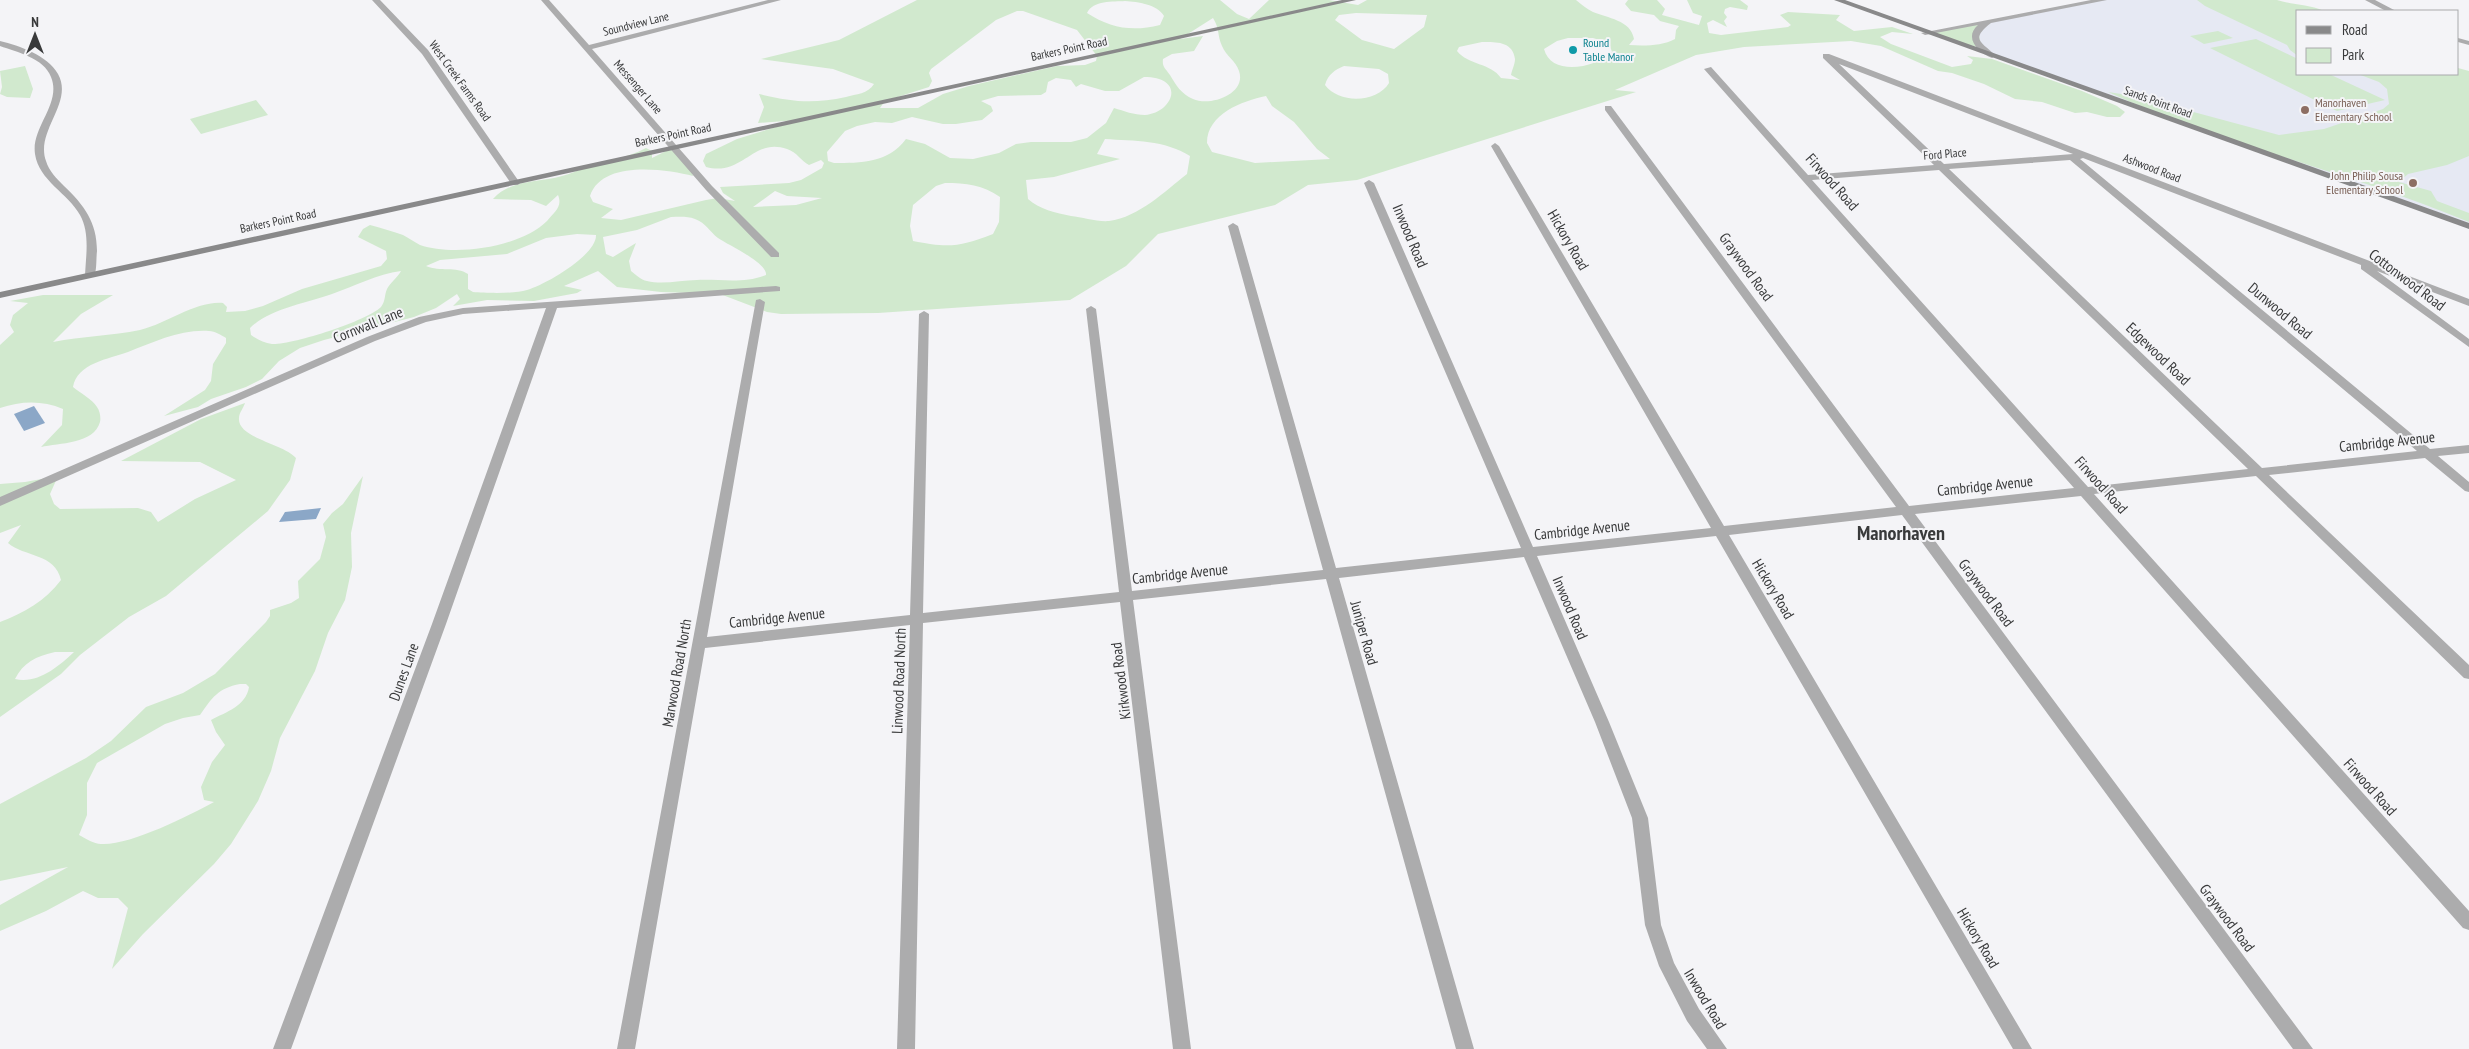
<svg xmlns="http://www.w3.org/2000/svg" width="2469" height="1049" font-family="'PT Sans Narrow',sans-serif">
  <style>
    .built { fill: #e6e9f3 }
    .green { fill: #d1e9ce; fill-rule: evenodd }
    .water { fill: #8ba7c7 }
    .lines { fill: none; stroke-linecap: round; stroke-linejoin: round }
    .street { fill: #acacad; fill-rule: evenodd }
    .secondary { fill: #89898a; fill-rule: evenodd }
    .culture-dot { fill: #0f9aa8; stroke: #f4f4f7; stroke-width: 2 }
    .education-dot { fill: #8d6e63; stroke: #f4f4f7; stroke-width: 2 }
    .labels { text-anchor: middle; stroke-width: 4; stroke-linejoin: round; paint-order: stroke }
    .far-street-label { font-size: 12px; fill: #393a3b; stroke: #f4f4f7 }
    .far-culture-label { font-size: 12px; fill: #0d838f; stroke: #f4f4f7; text-anchor: start }
    .far-education-label { font-size: 12px; fill: #785e54; stroke: #f4f4f7; text-anchor: start }
    .street-label { font-size: 15px; fill: #393a3b; stroke: #f4f4f7 }
    .district-label { font-size: 20px; font-weight: bold; fill: #393a3b; stroke: #f4f4f7 }
  </style>
  <rect width="100%" height="100%" fill="#f4f4f7"/>
  <polygon class="built" points="2103,0 2265,0 2298,14 2298,74 2446,74 2469,82 2469,226 2006,61 1981,48 1978,29 1983,24"/>
  <g class="green">
    <path d="M 917,0 L 1220,0 L 1237,14 L 1249,19 L 1269,0 L 1329,0 L 1358,5 L 1367,0 L 1576,0 C 1581,4 1587,9 1593,12 C 1607,18 1631,20 1634,39 L 1629,45 C 1644,46 1662,46 1675,39 L 1676,30 L 1679,26 L 1660,21 L 1654,15 L 1631,11 L 1625,4 L 1628,0 L 1657,0 L 1665,9 L 1662,15 L 1699,25 L 1702,16 L 1693,13 L 1687,0 L 1740,0 L 1748,6 L 1747,10 L 1730,7 L 1725,9 L 1724,13 L 1727,17 L 1724,21 L 1727,27 L 1713,20 L 1707,23 L 1709,33 L 1721,35 L 1788,27 L 1791,25 L 1780,15 L 1788,12 L 1840,15 L 1836,20 L 1854,31 L 1892,27 L 1913,34 L 1892,32 L 1880,37 L 1891,44 L 1952,67 L 1971,64 L 1973,60 L 1967,56 L 1992,59 L 2082,91 L 2117,106 L 2125,112 L 2120,117 L 2107,117 L 2087,112 L 2075,113 L 2042,102 L 2015,99 L 1984,84 L 1952,73 L 1938,71 L 1881,46 L 1851,41 L 1744,47 L 1696,55 L 1615,90 L 1636,92 L 1357,180 L 1308,185 L 1275,205 L 1158,234 L 1126,266 L 1070,300 L 878,313 L 781,314 L 767,312 L 720,294 L 661,292 L 617,287 L 598,271 L 564,286 L 582,290 L 577,293 L 534,301 L 487,300 L 453,306 L 460,299 L 457,294 L 436,308 L 414,317 L 324,340 L 300,348 L 279,361 L 262,379 L 246,387 L 211,399 L 198,407 L 164,416 L 205,390 L 211,381 L 213,364 L 226,343 L 226,338 C 221,335 215,331 209,331 C 181,329 154,342 128,352 C 109,359 77,363 73,387 C 80,393 92,399 97,407 C 100,411 101,418 100,422 C 94,444 59,443 41,447 L 62,425 L 63,409 C 42,400 21,401 0,408 L 0,345 L 14,332 L 10,325 L 13,315 L 28,303 L 10,301 L 43,295 L 113,295 L 81,314 L 53,342 C 82,336 112,336 140,330 C 169,323 195,301 223,303 L 227,307 L 226,312 L 245,311 L 263,306 L 302,289 L 381,266 L 387,259 L 386,251 L 358,237 L 363,229 L 370,225 C 381,228 392,231 403,235 C 409,238 414,242 420,245 C 455,257 521,247 547,221 C 554,212 563,207 558,195 L 546,206 L 531,200 L 493,199 C 511,179 538,183 562,176 C 570,174 578,170 587,167 C 608,161 627,158 646,148 L 652,151 L 652,158 L 674,147 L 690,165 L 693,176 C 665,169 602,160 590,196 L 593,202 L 613,209 L 601,218 L 621,220 L 706,200 L 718,198 L 735,201 L 723,193 L 720,187 L 789,183 L 801,180 L 822,168 L 824,163 L 821,160 L 809,165 C 801,161 797,152 787,149 C 753,137 743,177 706,167 L 703,161 L 706,154 L 737,139 L 799,120 L 758,123 L 764,107 L 759,94 C 792,102 813,104 846,97 C 856,94 868,94 874,84 L 833,69 L 761,59 L 839,40 ZM 1125,1 C 1138,2 1157,4 1164,16 L 1160,25 C 1132,32 1110,28 1087,13 C 1093,0 1113,2 1125,1 ZM 1017,11 L 1023,11 L 1077,30 L 1097,56 L 1096,61 L 1085,65 L 1057,66 L 969,86 L 943,94 L 918,108 L 880,108 L 885,101 L 929,87 L 932,81 L 929,73 L 931,69 L 996,20 ZM 1356,13 L 1427,15 L 1424,27 L 1394,49 L 1362,40 L 1335,20 L 1339,15 ZM 1213,18 C 1220,29 1217,35 1222,46 C 1226,56 1236,61 1239,71 C 1247,94 1210,107 1193,99 C 1181,94 1176,85 1170,75 C 1165,68 1162,67 1163,59 L 1172,54 L 1194,51 L 1203,36 L 1180,39 ZM 1568,38 L 1593,38 L 1609,43 L 1612,52 C 1596,68 1551,77 1544,49 L 1557,41 ZM 1482,42 C 1495,42 1513,41 1515,59 C 1515,64 1512,70 1511,75 L 1520,80 L 1501,78 C 1491,63 1468,65 1457,51 L 1459,47 ZM 1344,66 L 1379,69 L 1388,74 L 1389,83 C 1377,103 1339,104 1325,85 C 1328,74 1335,70 1344,66 ZM 1144,77 C 1187,77 1173,113 1145,115 C 1134,115 1124,111 1114,108 L 1106,123 L 1087,138 L 1071,142 L 1031,142 L 1016,144 L 999,153 L 973,159 L 950,158 L 925,144 L 906,139 C 888,163 861,163 834,163 L 828,161 L 827,152 L 845,131 L 857,126 L 875,122 L 892,123 L 912,117 L 943,124 L 956,124 L 982,120 L 993,111 L 991,106 L 981,101 L 998,96 L 1041,95 L 1046,92 L 1048,82 L 1056,78 L 1071,80 L 1076,87 L 1081,84 L 1105,91 L 1119,91 ZM 1266,96 L 1272,106 L 1294,122 L 1317,149 L 1330,159 L 1255,163 L 1212,152 L 1207,143 C 1207,114 1242,101 1266,96 ZM 1105,139 C 1134,141 1165,140 1190,156 L 1187,174 C 1165,191 1139,217 1109,221 C 1097,222 1082,217 1071,216 C 1056,213 1039,209 1028,199 L 1026,180 L 1054,177 L 1120,159 L 1097,154 ZM 945,183 C 966,183 983,185 1000,197 L 999,222 L 993,234 C 960,247 948,248 913,241 L 910,226 L 913,205 L 936,186 ZM 775,191 L 787,196 L 822,198 L 796,205 L 753,207 ZM 671,217 C 679,217 687,216 695,219 C 706,223 710,232 718,238 C 728,245 768,263 766,275 C 745,284 720,279 697,280 C 681,280 663,285 647,281 C 641,280 635,274 631,271 L 629,261 L 636,243 L 613,257 L 606,254 L 603,237 L 637,230 ZM 577,234 L 596,235 C 597,255 545,285 527,290 C 514,294 486,293 473,292 L 468,289 L 468,274 C 456,266 440,272 426,266 L 440,260 L 507,254 L 546,238 ZM 401,271 C 398,277 390,283 387,289 C 384,296 386,300 381,307 C 367,321 292,345 272,344 C 264,343 258,340 251,335 L 250,328 C 269,309 307,303 332,294 C 355,286 377,274 401,271 Z"/>
    <path d="M 2197,0 L 2277,0 C 2293,5 2308,4 2324,11 L 2298,11 L 2298,56 L 2290,50 L 2287,45 L 2205,6 Z"/>
    <polygon points="1992,20 1978,28 1981,48 1925,33"/>
    <polygon points="2218,31 2233,38 2204,44 2190,36"/>
    <polygon points="2256,39 2298,59 2298,74 2329,74 2385,100 2337,111 2210,48"/>
    <polygon points="25,66 33,89 30,98 7,97 0,94 2,87 0,71"/>
    <path d="M 2458,68 L 2469,71 L 2469,156 L 2447,165 L 2408,174 L 2399,182 L 2431,191 L 2437,201 L 2469,213 L 2469,222 C 2351,173 2225,145 2108,92 L 2134,96 L 2279,135 L 2324,129 L 2383,109 L 2389,104 L 2387,89 L 2379,82 L 2358,74 L 2458,74 Z"/>
    <polygon points="256,100 268,115 201,134 190,119"/>
    <path d="M 245,403 C 244,407 239,413 239,418 C 237,438 284,444 296,458 L 290,480 L 268,511 L 166,596 L 129,617 L 80,655 L 61,674 L 0,717 L 0,622 C 24,613 45,601 61,580 C 55,553 24,557 8,543 L 21,525 L 0,533 L 0,484 L 25,482 L 58,476 L 50,494 L 54,504 L 60,509 L 138,508 L 151,512 L 158,522 L 195,499 L 236,480 L 200,462 L 121,461 L 201,419 ZM 55,652 L 74,652 C 58,667 38,684 15,679 C 23,663 36,656 55,652 Z"/>
    <path d="M 363,476 L 351,533 L 352,567 L 345,600 L 328,633 L 315,671 L 280,738 L 271,771 L 258,801 L 231,844 L 214,864 L 143,934 L 112,969 L 128,908 L 118,898 L 98,898 L 83,891 L 46,911 L 0,931 L 0,905 L 68,867 L 0,881 L 0,804 L 86,758 L 111,741 L 146,707 L 183,693 L 215,674 L 266,622 L 270,616 L 270,610 L 291,603 L 299,598 L 298,581 L 320,559 L 326,537 L 323,524 L 332,513 L 343,504 ZM 240,684 L 246,684 L 249,687 C 246,706 226,712 211,720 L 216,732 L 225,745 L 212,762 L 201,787 L 204,800 L 214,802 C 188,816 129,846 101,844 C 94,844 85,838 79,835 L 87,815 L 87,783 L 97,763 L 165,724 L 183,718 L 200,715 C 212,698 218,688 240,684 Z"/>
  </g>
  <g class="water">
    <polygon points="34,406 45,423 24,431 14,414"/>
    <polygon points="321,508 316,519 279,522 285,512"/>
  </g>
  <g class="lines">
    <g class="street">
      <polygon points="372,0 380,0 428,50 520,183 518,185 512,185 422,54"/>
      <polygon points="541,0 549,0 589,45 768,0 781,0 592,49 712,186 779,253 779,257 771,257 706,190"/>
      <path d="M 2091,0 L 2107,0 L 1991,23 C 1969,40 1982,42 1996,56 L 1992,58 C 1979,53 1963,38 1978,25 L 1925,35 L 1921,33 Z"/>
      <polygon points="2365,0 2375,0 2396,11 2386,11"/>
      <polygon points="2458,38 2469,41 2469,45 2458,42"/>
      <path d="M 0,41 C 20,46 47,55 58,74 C 74,103 35,131 46,161 C 49,171 57,179 64,186 C 84,205 97,222 97,251 C 96,259 97,270 94,277 L 86,277 L 85,275 C 86,255 90,233 80,215 C 68,193 39,181 35,154 C 31,127 62,104 51,77 C 44,58 17,52 0,46 Z"/>
      <path d="M 1823,54 L 1829,54 L 2469,299 L 2469,306 L 2377,271 L 2469,339 L 2469,347 L 2361,269 L 2361,265 L 2083,158 L 2080,159 L 2430,449 L 2469,445 L 2469,453 L 2438,456 L 2469,482 L 2469,492 L 2465,491 L 2425,458 L 2269,475 L 2469,665 L 2469,679 L 2464,678 L 2256,476 L 2094,494 L 2469,911 L 2469,930 L 2463,928 L 2081,496 L 1915,514 L 2313,1049 L 2293,1049 L 1902,515 L 1729,535 L 2032,1049 L 2013,1049 L 1716,536 L 1537,556 L 1609,722 L 1648,818 L 1661,925 L 1674,963 L 1699,1009 L 1727,1049 L 1707,1049 L 1687,1021 L 1659,966 L 1645,925 L 1632,818 L 1595,722 L 1524,557 L 1339,578 L 1474,1049 L 1456,1049 L 1326,579 L 1133,600 L 1191,1049 L 1173,1049 L 1120,602 L 923,623 L 915,1049 L 897,1049 L 910,625 L 705,648 L 635,1049 L 617,1049 L 756,300 L 760,299 L 765,302 L 707,637 L 910,615 L 919,314 L 924,311 L 929,314 L 923,613 L 1119,592 L 1086,309 L 1091,306 L 1096,309 L 1132,591 L 1323,570 L 1228,226 L 1233,223 L 1238,226 L 1336,568 L 1521,548 L 1364,183 L 1369,180 L 1374,183 L 1533,547 L 1711,528 L 1491,146 L 1495,143 L 1499,146 L 1724,526 L 1896,507 L 1605,110 L 1605,106 L 1611,106 L 1909,506 L 2074,488 L 1704,69 L 1711,67 L 1808,175 L 1934,165 L 1823,58 ZM 1839,64 L 2073,154 L 1944,164 ZM 2070,160 L 2417,451 L 2262,468 L 1949,169 ZM 1939,170 L 2248,469 L 2088,487 L 1812,180 Z"/>
      <polygon points="776,286 780,287 780,291 557,308 446,624 291,1049 273,1049 432,624 546,308 463,314 426,322 375,341 0,506 0,497 367,337 419,317 463,308"/>
    </g>
    <g class="secondary">
      <polygon points="1342,0 1356,0 0,298 0,292"/>
      <polygon points="1834,0 1845,0 2469,223 2469,229"/>
    </g>
  </g>
  <circle class="culture-dot" cx="1573" cy="50" r="5"/>
  <g class="education-dot">
    <circle cx="2305" cy="110" r="5"/>
    <circle cx="2413" cy="183" r="5"/>
  </g>
  <g class="labels">
    <g class="far-street-label">
      <text transform="translate(636 24) rotate(-14)" y="4">Soundview Lane</text>
      <text transform="translate(1069 49) rotate(-12)" y="4">Barkers Point Road</text>
      <text transform="translate(460 81) rotate(54)" y="4">West Creek Farms Road</text>
      <text transform="translate(638 87) rotate(49)" y="4">Messenger Lane</text>
      <text transform="translate(2158 102) rotate(20)" y="4">Sands Point Road</text>
      <text transform="translate(673 135) rotate(-12)" y="4">Barkers Point Road</text>
      <text transform="translate(1945 154) rotate(-5)" y="4">Ford Place</text>
      <text transform="translate(2152 168) rotate(21)" y="4">Ashwood Road</text>
      <text transform="translate(278 221) rotate(-12)" y="4">Barkers Point Road</text>
    </g>
    <g class="far-culture-label">
      <text x="1583" y="47">Round<tspan x="1583" dy="14">Table Manor</tspan></text>
    </g>
    <g class="far-education-label">
      <text x="2315" y="107">Manorhaven<tspan x="2315" dy="14">Elementary School</tspan></text>
      <text x="2403" y="180" text-anchor="end">John Philip Sousa<tspan x="2403" dy="14">Elementary School</tspan></text>
    </g>
    <g class="street-label">
      <text transform="translate(1832 182) rotate(48)" y="5">Firwood Road</text>
      <text transform="translate(1410 236) rotate(67)" y="5">Inwood Road</text>
      <text transform="translate(1568 240) rotate(60)" y="5">Hickory Road</text>
      <text transform="translate(1746 267) rotate(54)" y="5">Graywood Road</text>
      <text transform="translate(2407 280) rotate(37)" y="5">Cottonwood Road</text>
      <text transform="translate(2280 311) rotate(40)" y="5">Dunwood Road</text>
      <text transform="translate(368 325) rotate(-22)" y="5">Cornwall Lane</text>
      <text transform="translate(2158 354) rotate(44)" y="5">Edgewood Road</text>
      <text transform="translate(2387 442) rotate(-6)" y="5">Cambridge Avenue</text>
      <text transform="translate(2101 485) rotate(48)" y="5">Firwood Road</text>
      <text transform="translate(1985 486) rotate(-6)" y="5">Cambridge Avenue</text>
      <text transform="translate(1582 530) rotate(-6)" y="5">Cambridge Avenue</text>
      <text transform="translate(1180 574) rotate(-6)" y="5">Cambridge Avenue</text>
      <text transform="translate(1773 589) rotate(59)" y="5">Hickory Road</text>
      <text transform="translate(1986 593) rotate(53)" y="5">Graywood Road</text>
      <text transform="translate(1570 608) rotate(67)" y="5">Inwood Road</text>
      <text transform="translate(777 618) rotate(-6)" y="5">Cambridge Avenue</text>
      <text transform="translate(1364 633) rotate(74)" y="5">Juniper Road</text>
      <text transform="translate(404 672) rotate(-70)" y="5">Dunes Lane</text>
      <text transform="translate(677 673) rotate(-80)" y="5">Marwood Road North</text>
      <text transform="translate(899 681) rotate(-88)" y="5">Linwood Road North</text>
      <text transform="translate(1121 681) rotate(-97)" y="5">Kirkwood Road</text>
      <text transform="translate(2370 787) rotate(48)" y="5">Firwood Road</text>
      <text transform="translate(2227 918) rotate(53)" y="5">Graywood Road</text>
      <text transform="translate(1978 938) rotate(59)" y="5">Hickory Road</text>
      <text transform="translate(1705 999) rotate(59)" y="5">Inwood Road</text>
    </g>
    <g class="district-label">
      <text x="1901" y="540">Manorhaven</text>
    </g>
  </g>
  <rect x="2296" y="10" width="162" height="65" fill="#f4f4f7" stroke="#a9aaac"/>
  <rect x="2306" y="26" width="25" height="8" fill="#89898a" stroke="#a9aaac"/>
  <text x="2342" y="35" font-size="15" fill="#393a3b">Road</text>
  <rect x="2306" y="48" width="25" height="15" fill="#d1e9ce" stroke="#a9aaac"/>
  <text x="2342" y="60" font-size="15" fill="#393a3b">Park</text>
  <g transform="translate(35 35)" stroke="#f4f4f7" stroke-width="4" paint-order="stroke">
  <path d="M0-4L9 19L0 12L-9 19Z" fill="#393a3b"/>
  <text y="-8" font-size="14" font-weight="bold" text-anchor="middle" fill="#393a3b">N</text>
  </g>
</svg>
